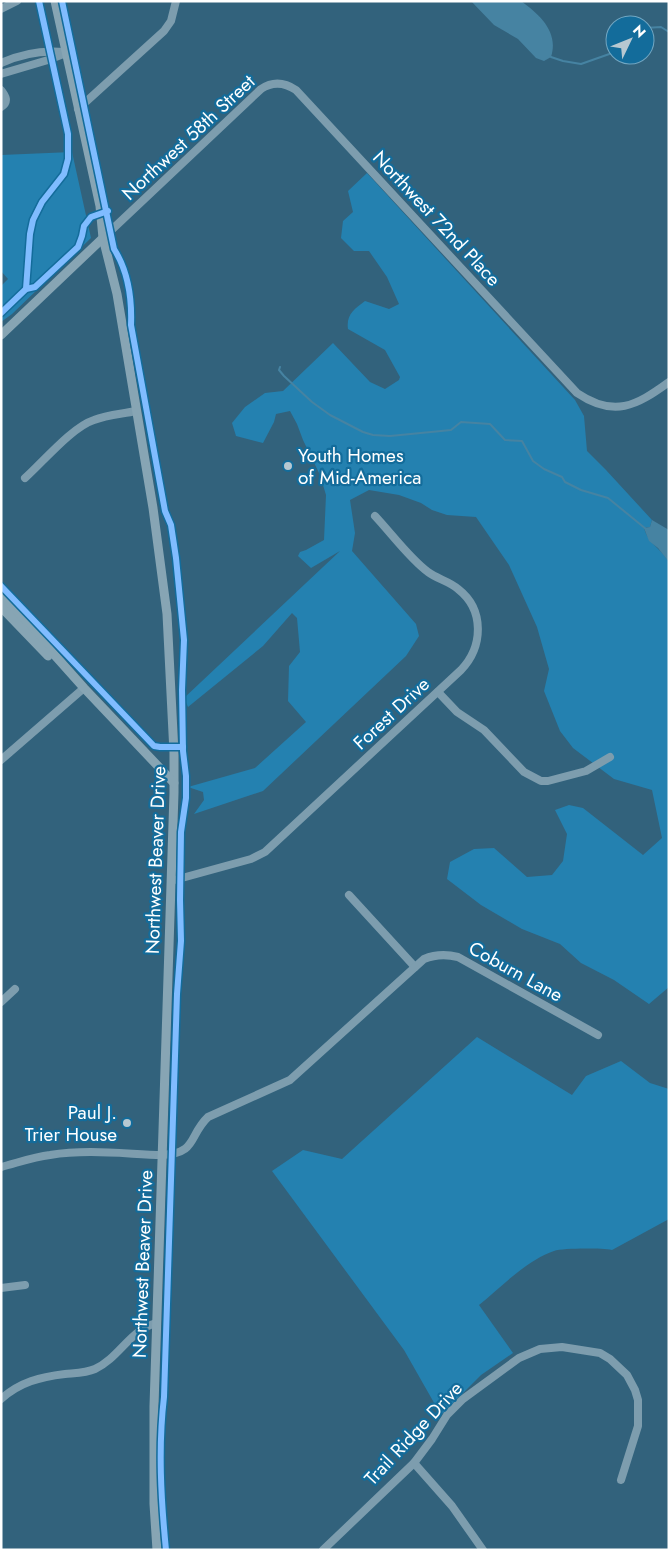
<svg xmlns="http://www.w3.org/2000/svg" width="670" height="1551" font-family="Jost,sans-serif">
  <style>
    .green { fill: #2481b0 }
    .water { fill: #4683a2 }
    .lines { fill: none; stroke-linecap: round; stroke-linejoin: round }
    .stream { stroke: #4683a2; stroke-width: 2 }
    .minor { stroke: #7d9dae; stroke-width: 8 }
    .major { stroke: #87a5b4; stroke-width: 9 }
    .cycleway-casing { stroke: #136c9b; stroke-width: 9 }
    .cycleway { stroke: #80bcff; stroke-width: 6 }
    .poi-dot { fill: #b7c8d1; stroke: #136c9b; stroke-width: 2 }
    .labels { text-anchor: middle; stroke-width: 4.5; stroke-linejoin: round; paint-order: stroke }
    .street-label { font-size: 19px; fill: #fff; stroke: #136c9b }
    .poi-label { font-size: 19px; fill: #fff; stroke: #136c9b; text-anchor: start }
  </style>
  <rect width="100%" height="100%" fill="#32627c"/>
  <g class="green">
    <polygon points="72,152 91,238 12,314 1,322 1,286 8,279 1,271 1,155"/>
    <path d="M 367,173 L 575,400 L 584,416 L 587,451 L 606,470 L 652,520 L 650,527 L 644,528 C 649,545 660,547 669,562 L 669,987 L 649,1004 L 614,980 L 581,963 L 560,944 L 522,929 L 481,905 L 447,879 L 450,862 L 474,849 L 494,848 L 527,877 L 552,875 L 563,861 L 567,834 L 555,810 L 569,805 L 583,808 L 643,855 L 662,838 L 652,790 L 614,779 L 573,748 L 560,731 L 544,691 L 549,669 L 537,627 L 509,565 L 476,517 L 447,515 L 432,510 L 421,503 L 399,495 L 369,490 L 350,500 L 355,533 L 352,551 L 416,624 L 419,636 L 406,656 L 263,791 L 194,814 L 204,800 L 203,792 L 188,787 L 255,768 L 306,722 L 288,701 L 289,666 L 300,652 L 297,618 L 292,613 L 263,646 L 188,707 L 184,698 L 340,551 L 311,568 L 298,556 L 300,552 L 306,550 L 324,540 L 326,495 L 320,475 L 303,440 L 297,424 L 290,411 L 276,414 L 274,422 L 263,443 L 236,436 L 232,423 L 245,407 L 265,393 L 283,391 L 333,343 L 370,382 L 385,389 L 399,380 L 400,377 L 385,350 L 348,329 C 346,315 354,309 365,301 L 389,309 L 399,304 L 387,277 L 369,251 L 354,251 L 341,238 L 343,221 L 353,212 L 348,191 Z"/>
    <path d="M 477,1037 L 572,1095 L 586,1076 L 621,1061 L 650,1083 L 669,1089 L 669,1219 L 612,1250 C 601,1248 563,1248 554,1251 C 527,1260 501,1287 479,1305 L 513,1353 L 481,1375 L 441,1415 L 404,1350 L 272,1171 L 303,1150 L 342,1159 Z"/>
  </g>
  <g class="water">
    <path d="M 471,1 L 521,1 C 540,15 559,32 551,57 L 544,61 L 536,58 L 518,39 L 494,25 Z"/>
    <polygon points="652,520 669,530 669,562 658,548 649,541 644,528 650,527"/>
  </g>
  <g class="lines">
    <g class="stream">
      <polyline points="645,28 661,27 669,32"/>
      <polyline points="551,57 563,61 581,64 615,52"/>
      <polyline points="280,367 279,370 284,376 312,402 330,415 363,432 373,435 390,436 431,432 451,430 461,422 490,424 505,440 522,441 533,461 544,469 562,477 565,482 581,490 608,498 646,529"/>
    </g>
    <g class="minor">
      <polyline points="1,9 17,1"/>
      <path d="M 1,63 C 21,54 43,50 64,52"/>
      <polyline points="1,74 48,60 66,53"/>
      <path d="M 1,90 C 6,96 9,102 1,107"/>
      <polyline points="78,109 164,31 171,21 176,1"/>
      <path d="M 103,238 L 261,89 C 273,81 284,82 296,90 L 577,393 C 614,418 636,406 669,382"/>
      <path d="M 25,478 C 43,462 72,427 94,420 C 107,415 122,414 136,411"/>
      <polyline points="438,692 457,712 484,730 524,772 541,781 548,781 586,771 610,757"/>
      <polyline points="1,760 84,688"/>
      <path d="M 171,881 L 251,859 L 265,852 L 461,670 C 483,647 485,610 458,589 C 449,581 437,579 428,572 C 410,559 391,533 375,516"/>
      <polyline points="349,895 415,967"/>
      <polyline points="1,1002 15,989"/>
      <path d="M 1,1167 C 17,1163 33,1157 50,1155 C 87,1149 125,1154 162,1155 C 198,1153 188,1136 208,1117 L 290,1080 L 424,959 C 436,954 446,954 458,957 L 598,1035"/>
      <polyline points="1,1288 25,1285"/>
      <path d="M 1,1399 C 20,1382 40,1377 65,1374 C 75,1373 86,1373 95,1369 C 119,1358 130,1330 156,1323"/>
      <polyline points="414,1463 452,1506 483,1550"/>
      <polyline points="323,1550 414,1463 432,1439 447,1415 463,1399 519,1358 540,1349 562,1347 600,1353 610,1359 627,1375 635,1390 638,1400 638,1426 621,1480"/>
    </g>
    <g class="major">
      <polyline points="55,1 100,206 103,238 117,294 153,508 167,614 174,753 174,793 154,1406 154,1504 157,1550"/>
      <polyline points="1,335 103,238"/>
      <polyline points="1,595 84,688 174,783"/>
      <polyline points="1,607 48,656"/>
    </g>
    <g class="cycleway-casing">
      <g id="cycleway">
        <path d="M 62,1 L 114,249 C 128,271 132,299 131,325 L 165,511 L 171,525 L 176,558 L 184,640 L 182,690 L 183,751 L 186,776 L 186,798 L 181,832 L 180,900 L 181,941 L 177,994 L 164,1397 C 158,1448 161,1499 166,1550"/>
        <polyline points="26,289 30,234 33,220 42,202 64,174 68,159 68,134 39,1"/>
        <polyline points="1,313 26,289 35,287 78,247 82,236 84,226 91,217 108,211"/>
        <polyline points="1,586 154,746 160,747 183,747"/>
      </g>
    </g>
    <use href="#cycleway" class="cycleway"/>
  </g>
  <g class="poi-dot">
    <circle cx="288" cy="466" r="5"/>
    <circle cx="127" cy="1123" r="5"/>
  </g>
  <g class="labels">
    <g class="street-label">
      <text transform="translate(188 137) rotate(-43)" y="7">Northwest 58th Street</text>
      <text transform="translate(437 218) rotate(47)" y="7">Northwest 72nd Place</text>
      <text transform="translate(391 713) rotate(-43)" y="7">Forest Drive</text>
      <text transform="translate(155 860) rotate(-88)" y="7">Northwest Beaver Drive</text>
      <text transform="translate(516 971) rotate(29)" y="7">Coburn Lane</text>
      <text transform="translate(142 1264) rotate(-88)" y="7">Northwest Beaver Drive</text>
      <text transform="translate(413 1433) rotate(-47)" y="7">Trail Ridge Drive</text>
    </g>
    <g class="poi-label">
      <text x="298" y="462">Youth Homes<tspan x="298" dy="22">of Mid-America</tspan></text>
      <text x="117" y="1119" text-anchor="end">Paul J.<tspan x="117" dy="22">Trier House</tspan></text>
    </g>
  </g>
  <rect width="670" height="1551" fill="none" stroke="#ffffff" stroke-width="5"/>
  <g transform="translate(630 40) rotate(47)"><circle r="24" fill="#136c9b" stroke="#71a7c3"/>
  <path d="M0-4L9 19L0 12L-9 19Z" fill="#b7c8d1"/>
  <text y="-8" font-size="14" font-weight="bold" text-anchor="middle" fill="#ffffff">N</text>
  </g>
</svg>
